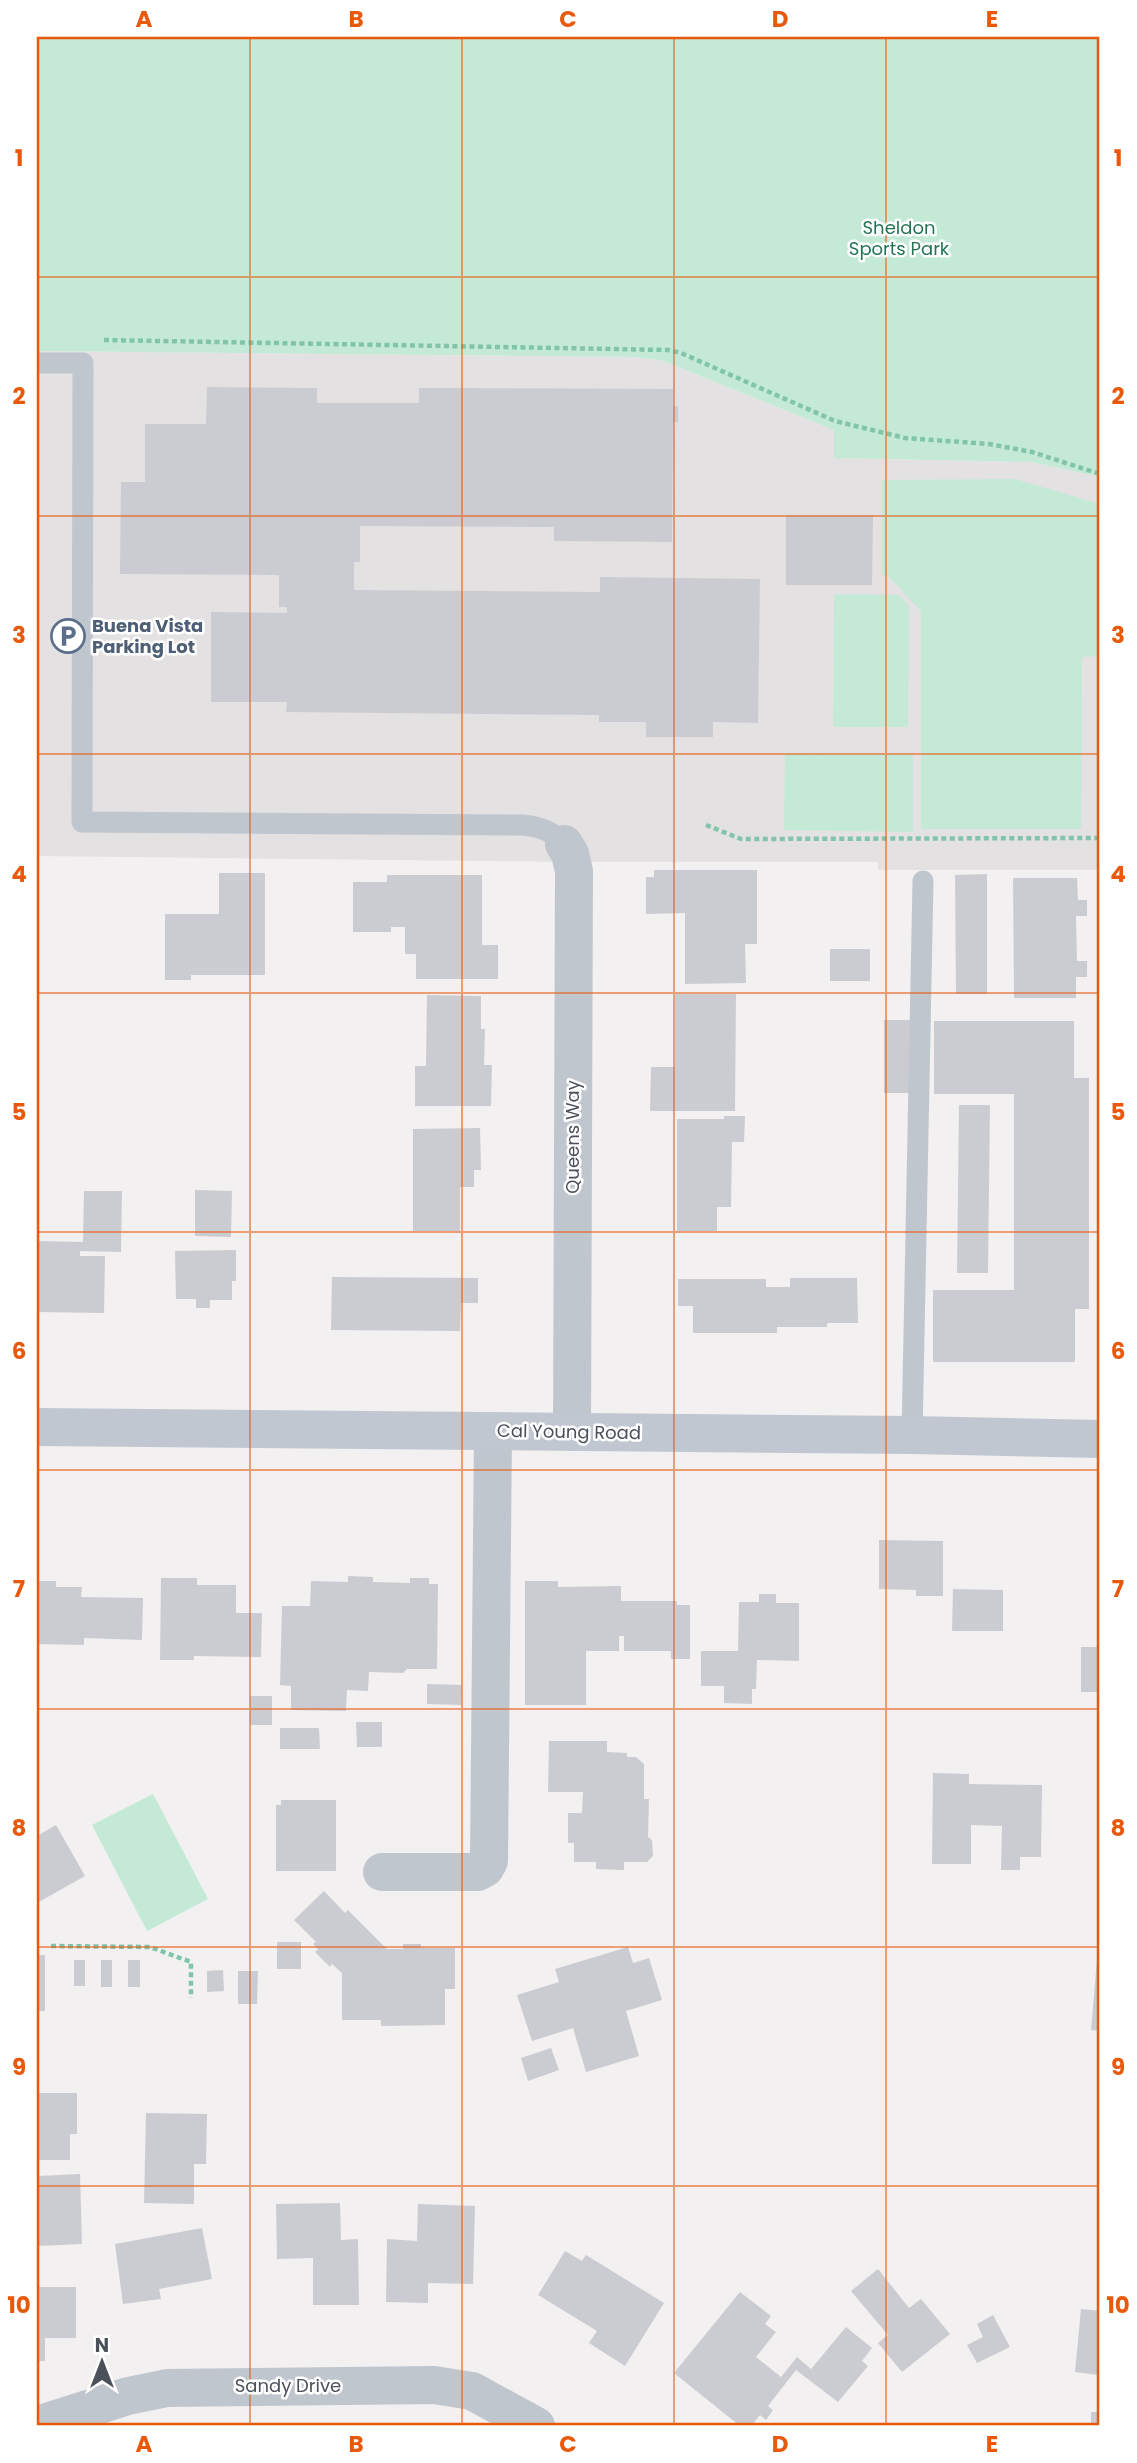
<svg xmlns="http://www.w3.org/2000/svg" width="1137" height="2463" font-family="Poppins,sans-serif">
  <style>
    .education { fill: #e3e1e1 }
    .green { fill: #c4ead7 }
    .building { fill: #cbccd2 }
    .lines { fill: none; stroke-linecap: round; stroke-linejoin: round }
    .path { stroke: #81c4a9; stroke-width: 4.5; stroke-dasharray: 5 3.5; stroke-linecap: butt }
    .service { stroke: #c0c6cd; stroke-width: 21 }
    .minor { stroke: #c0c6cd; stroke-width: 38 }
    .secondary { stroke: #c0c7d1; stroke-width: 38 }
    .grid { fill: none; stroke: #e8590c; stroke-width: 2; stroke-opacity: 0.55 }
    .labels { text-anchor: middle; stroke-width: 5; stroke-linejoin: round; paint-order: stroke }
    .park-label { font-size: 18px; fill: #237454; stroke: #fff }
    .service-label { font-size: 18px; font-weight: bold; fill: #4e5e75; stroke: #fff; text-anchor: start }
    .street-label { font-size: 18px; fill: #4a515b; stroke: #fff }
    .neatline { fill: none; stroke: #e8590c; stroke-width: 2.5 }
    .grid-label { font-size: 23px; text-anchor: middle; font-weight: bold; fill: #e8590c }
  </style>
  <rect width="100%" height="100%" fill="#f2f0f0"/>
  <polygon class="education" points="37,351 633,357 661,360 834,430 834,458 1031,462 1100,477 1100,870 878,870 878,862 573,862 37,856"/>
  <g class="green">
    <polygon points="37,37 1100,37 1100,477 1031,462 834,458 834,430 661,360 633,357 37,351"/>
    <polygon points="1015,479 1100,504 1100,656 1082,657 1081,829 921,829 921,611 888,576 882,575 882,480"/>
    <polygon points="834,594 898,595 909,605 908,727 833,727"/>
    <polygon points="785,753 913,754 913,832 784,830"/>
    <polygon points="153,1794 208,1899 147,1931 92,1825"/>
  </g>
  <g class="building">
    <polygon points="207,387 317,388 317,403 419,403 419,388 673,389 673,406 678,406 678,422 673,422 672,542 554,541 554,527 360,526 360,562 354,562 354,590 600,592 600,577 760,579 758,723 713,722 713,737 646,737 646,722 599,722 599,715 286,712 287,702 211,702 211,612 287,613 287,607 279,607 279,575 120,574 121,482 145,482 145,424 206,424"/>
    <polygon points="786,515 873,515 872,585 786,585"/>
    <polygon points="654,870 757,870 757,944 745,944 746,983 685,984 685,913 646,914 646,877 654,877"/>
    <polygon points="219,873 265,873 265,975 191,975 191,980 165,980 165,914 219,914"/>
    <polygon points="987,874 987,994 956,994 955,875"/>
    <polygon points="387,875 482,875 482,945 498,945 498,979 416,979 416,954 405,954 405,927 391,927 391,932 353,932 353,882 387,882"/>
    <polygon points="1013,878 1077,878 1078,900 1087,900 1087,916 1076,916 1077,961 1087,961 1087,977 1076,977 1076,998 1014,998"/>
    <rect x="830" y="949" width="40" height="32"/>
    <polygon points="675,994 736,994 735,1111 650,1111 651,1067 675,1067"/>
    <polygon points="427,995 481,996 481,1029 485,1029 484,1065 492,1065 491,1106 415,1106 415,1066 426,1066"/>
    <rect x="884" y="1020" width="30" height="73"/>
    <polygon points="934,1021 1074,1021 1074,1078 1089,1078 1089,1309 1075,1309 1075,1362 933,1362 933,1290 1014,1290 1014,1094 934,1094"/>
    <polygon points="959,1105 990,1105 988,1273 957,1273"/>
    <polygon points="724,1116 745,1116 744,1142 732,1142 731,1207 717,1207 717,1231 677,1231 677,1119 724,1119"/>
    <polygon points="480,1128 481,1170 474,1170 474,1187 460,1187 460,1231 413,1231 413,1129"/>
    <polygon points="195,1190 232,1191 231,1237 195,1236"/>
    <polygon points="84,1191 122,1191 121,1252 80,1251 80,1256 105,1256 104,1313 37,1312 37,1241 83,1242"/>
    <polygon points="236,1250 236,1281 232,1281 232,1300 210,1300 210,1308 196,1308 196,1299 176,1299 175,1251"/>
    <polygon points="332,1277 478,1278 478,1303 461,1303 460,1331 331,1330"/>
    <polygon points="790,1278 857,1278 858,1323 827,1323 827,1327 777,1327 777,1333 693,1333 693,1306 678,1306 678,1279 766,1279 766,1287 790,1287"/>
    <polygon points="879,1540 943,1541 943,1596 916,1596 916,1590 879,1589"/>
    <polygon points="348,1576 373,1577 373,1582 410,1583 410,1578 429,1578 429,1584 438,1584 437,1669 407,1669 403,1673 369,1672 368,1691 347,1690 346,1711 291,1710 291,1686 280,1685 282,1606 310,1606 311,1581 348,1582"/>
    <polygon points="161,1578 197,1578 197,1585 236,1585 236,1613 262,1613 261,1657 194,1656 194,1660 160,1660"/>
    <polygon points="37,1581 56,1581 56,1587 82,1587 81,1597 143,1598 142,1640 84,1638 84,1645 37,1644"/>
    <polygon points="525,1581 558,1581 558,1587 621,1586 621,1601 677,1601 677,1605 690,1605 690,1659 671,1659 671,1651 624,1651 624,1636 619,1636 619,1651 586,1651 586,1705 525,1705"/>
    <polygon points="953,1589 1003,1590 1003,1631 952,1631"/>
    <polygon points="759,1594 776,1594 776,1603 799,1603 799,1661 757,1660 756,1689 752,1689 752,1704 724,1703 724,1686 701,1686 701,1651 738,1651 739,1602 759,1602"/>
    <rect x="1081" y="1647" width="19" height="45"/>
    <polygon points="427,1684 462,1685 461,1705 427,1704"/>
    <rect x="250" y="1696" width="22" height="29"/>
    <polygon points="356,1722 382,1722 382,1747 357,1747"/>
    <polygon points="280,1728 319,1728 320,1749 280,1749"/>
    <polygon points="549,1741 607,1741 607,1752 627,1753 627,1757 636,1757 644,1764 644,1799 649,1799 648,1837 652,1840 653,1856 647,1862 624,1862 624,1870 596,1869 596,1862 574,1862 574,1843 568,1843 568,1813 582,1813 583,1792 548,1792"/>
    <polygon points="933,1773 969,1774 969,1784 1042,1785 1041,1857 1020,1857 1020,1870 1001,1870 1002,1826 971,1825 971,1864 932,1864"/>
    <polygon points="281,1800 336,1800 336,1871 276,1871 276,1805 281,1805"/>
    <polygon points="56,1825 85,1876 37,1903 37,1836"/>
    <polygon points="324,1891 345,1913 348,1910 387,1949 403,1949 403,1944 421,1944 421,1948 455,1948 455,1989 445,1989 445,2025 381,2026 381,2020 342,2020 342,1973 332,1964 330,1967 315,1952 318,1949 313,1944 316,1942 294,1920"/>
    <rect x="277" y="1942" width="24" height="27"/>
    <polygon points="628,1947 633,1963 649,1958 662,2000 626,2011 639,2056 586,2072 573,2028 532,2041 517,1995 559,1982 555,1969"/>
    <polygon points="1098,1949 1100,1949 1100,2031 1091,2030"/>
    <rect x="37" y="1955" width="8" height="56"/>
    <rect x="74" y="1960" width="11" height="26"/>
    <rect x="101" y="1960" width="11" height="27"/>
    <rect x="128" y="1960" width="12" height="27"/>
    <polygon points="223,1970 224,1991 207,1992 207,1971"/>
    <polygon points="238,1971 258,1971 257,2004 238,2004"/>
    <polygon points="551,2048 559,2070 528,2081 521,2058"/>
    <polygon points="37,2093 77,2093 77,2134 70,2134 70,2160 37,2160"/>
    <polygon points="146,2113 207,2114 206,2164 194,2164 194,2204 144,2203"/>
    <polygon points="80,2174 82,2244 37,2246 37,2176"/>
    <polygon points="340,2203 341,2240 358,2239 359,2305 313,2305 313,2258 277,2259 276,2204"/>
    <polygon points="418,2204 475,2206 473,2284 428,2283 428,2303 386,2302 387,2239 417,2241"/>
    <polygon points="202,2228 212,2279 159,2289 161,2299 123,2304 115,2244"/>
    <polygon points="565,2251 582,2261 586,2255 664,2303 625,2366 589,2343 597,2331 538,2295"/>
    <polygon points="878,2269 909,2308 921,2299 950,2334 902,2372 878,2343 888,2335 851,2291"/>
    <polygon points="37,2287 76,2287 76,2338 45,2338 45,2361 37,2361"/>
    <polygon points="740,2292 771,2316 765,2324 776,2332 756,2357 781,2377 797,2357 811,2369 846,2327 872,2348 862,2361 868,2366 838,2402 796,2370 768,2406 773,2410 766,2420 760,2415 751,2426 740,2426 674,2373"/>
    <polygon points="1081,2309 1100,2311 1100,2373 1098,2375 1075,2372"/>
    <polygon points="993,2315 1010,2347 977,2363 967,2345 983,2337 977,2324"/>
    <rect x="1091" y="2412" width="9" height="14"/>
  </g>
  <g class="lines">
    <g class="path">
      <polyline points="104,340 669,350 681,353 835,421 905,438 989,444 1032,452 1100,474"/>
      <polyline points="706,825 741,839 1100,838"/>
      <polyline points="51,1946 150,1947 191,1962 191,1998"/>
    </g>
    <g class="service">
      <path d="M 37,363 L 83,363 L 82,822 L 523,825 C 541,827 552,831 564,844"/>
      <polyline points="912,1435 923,881"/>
    </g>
    <g class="minor">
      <polyline points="564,844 570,854 574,871 572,1432"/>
      <polyline points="382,1872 478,1872 485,1868 489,1861 493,1431"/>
      <polyline points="37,2425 128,2396 167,2388 434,2385 472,2391 536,2426"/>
    </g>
    <polyline class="secondary" points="37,1427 912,1435 1100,1439"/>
  </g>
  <path class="grid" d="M 250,37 L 250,2426M 462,37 L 462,2426M 674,37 L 674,2426M 886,37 L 886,2426M 37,277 L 1100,277M 37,516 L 1100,516M 37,754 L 1100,754M 37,993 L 1100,993M 37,1232 L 1100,1232M 37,1470 L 1100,1470M 37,1709 L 1100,1709M 37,1947 L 1100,1947M 37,2186 L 1100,2186"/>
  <defs>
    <g id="parking-ring" transform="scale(1.75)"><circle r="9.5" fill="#fff" stroke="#5c6f8a" stroke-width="1.5"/><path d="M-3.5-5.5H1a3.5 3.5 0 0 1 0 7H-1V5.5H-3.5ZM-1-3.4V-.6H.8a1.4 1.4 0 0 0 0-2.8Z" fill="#5c6f8a"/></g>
  </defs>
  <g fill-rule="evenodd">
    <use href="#parking-ring" x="68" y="636"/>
  </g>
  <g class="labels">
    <g class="park-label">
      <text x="899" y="234">Sheldon<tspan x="899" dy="21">Sports Park</tspan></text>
    </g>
    <g class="service-label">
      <text x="92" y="632">Buena Vista<tspan x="92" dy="21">Parking Lot</tspan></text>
    </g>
    <g class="street-label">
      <text transform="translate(573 1137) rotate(-90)" y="6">Queens Way</text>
      <text transform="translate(569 1432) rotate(1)" y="6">Cal Young Road</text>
      <text x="288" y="2392">Sandy Drive</text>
    </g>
  </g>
  <rect width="1137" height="2463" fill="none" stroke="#ffffff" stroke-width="77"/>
  <g transform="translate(102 2362)" stroke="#ffffff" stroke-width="5" paint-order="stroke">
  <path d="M0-5L12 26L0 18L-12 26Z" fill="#4a515b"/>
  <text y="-10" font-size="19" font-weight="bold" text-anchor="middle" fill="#4a515b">N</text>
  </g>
  <rect x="38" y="38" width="1060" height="2386" class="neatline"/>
  <g class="grid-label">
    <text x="144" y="27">A</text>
    <text x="356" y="27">B</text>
    <text x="568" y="27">C</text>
    <text x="780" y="27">D</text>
    <text x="992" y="27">E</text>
    <text x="19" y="166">1</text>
    <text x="1118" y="166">1</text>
    <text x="19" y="404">2</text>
    <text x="1118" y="404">2</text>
    <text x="19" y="643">3</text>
    <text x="1118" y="643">3</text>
    <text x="19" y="882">4</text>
    <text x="1118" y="882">4</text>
    <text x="19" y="1120">5</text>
    <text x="1118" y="1120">5</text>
    <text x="19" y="1359">6</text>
    <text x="1118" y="1359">6</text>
    <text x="19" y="1597">7</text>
    <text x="1118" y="1597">7</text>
    <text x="19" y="1836">8</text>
    <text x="1118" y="1836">8</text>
    <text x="19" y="2075">9</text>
    <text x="1118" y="2075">9</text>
    <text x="19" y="2313">10</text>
    <text x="1118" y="2313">10</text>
    <text x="144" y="2452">A</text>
    <text x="356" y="2452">B</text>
    <text x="568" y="2452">C</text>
    <text x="780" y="2452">D</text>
    <text x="992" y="2452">E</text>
  </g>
</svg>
